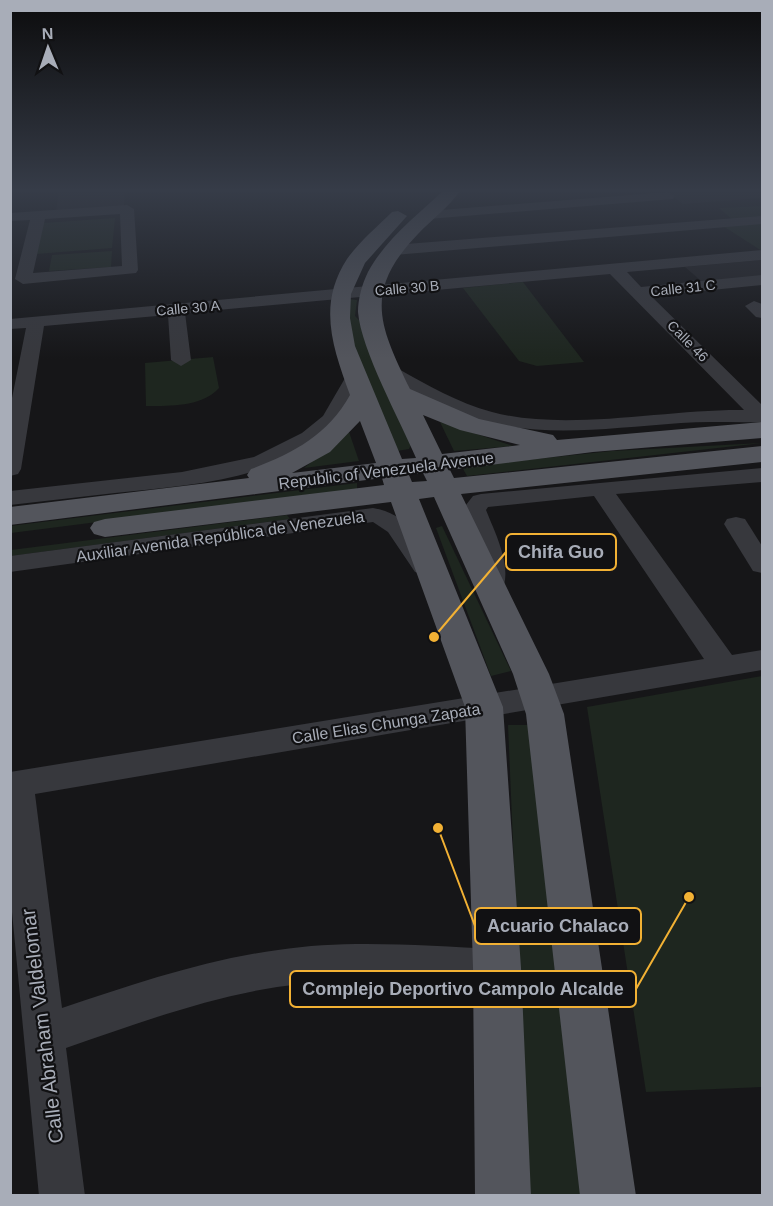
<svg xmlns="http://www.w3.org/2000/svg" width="773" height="1206" font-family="Helvetica,sans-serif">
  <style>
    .built { fill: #222225 }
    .green { fill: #1e261f }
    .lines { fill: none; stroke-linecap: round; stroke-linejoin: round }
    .minor { fill: #37383d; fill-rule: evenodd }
    .major { fill: #53555c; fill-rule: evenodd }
    .labels { text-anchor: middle; stroke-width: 4.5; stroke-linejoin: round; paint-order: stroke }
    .far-street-label { font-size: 14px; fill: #a8adb8; stroke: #111113 }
    .street-label { font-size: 16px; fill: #a8adb8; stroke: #111113 }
    .near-street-label { font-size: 20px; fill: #a8adb8; stroke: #111113 }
    .leader { fill: none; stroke: #f2b134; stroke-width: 2 }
    .callout-dot { fill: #f2b134; stroke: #111113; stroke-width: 2 }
    .callout { fill: #111113; stroke: #f2b134; stroke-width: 2 }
    .callout-label { font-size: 18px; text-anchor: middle; font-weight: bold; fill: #a8adb8 }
  </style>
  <rect width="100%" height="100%" fill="#161618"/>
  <g class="built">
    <polygon points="59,191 125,191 124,206 56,211"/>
    <polygon points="666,191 762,191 762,198 683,204"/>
    <polygon points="762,260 762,281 707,286 685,267"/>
  </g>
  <g class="green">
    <polygon points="762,206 762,218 733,220 719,208"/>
    <polygon points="115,218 112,248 36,254 43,223"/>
    <polygon points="762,223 762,251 723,226"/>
    <polygon points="112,251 111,267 49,271 52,255"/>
    <polygon points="523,282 584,362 537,366 519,361 463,288"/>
    <polygon points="349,299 357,300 355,316 361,322 411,445 409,449 397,451 350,338"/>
    <path d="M 213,357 L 219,388 C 202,407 170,406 146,406 L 145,363 Z"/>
    <polygon points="440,422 513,446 454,451"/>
    <polygon points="349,432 359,461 304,468"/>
    <polygon points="762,443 467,476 462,467 612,451"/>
    <polygon points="357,483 357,489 11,533 10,526"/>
    <polygon points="287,515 290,519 11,556 11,550"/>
    <polygon points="442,526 511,671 491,676 436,528"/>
    <polygon points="762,676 762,1087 646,1092 587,707"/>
    <polygon points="508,725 529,725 581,1195 528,1195"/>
  </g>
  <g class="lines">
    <g class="minor">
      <polygon points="668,192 675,196 673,199 428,219 421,215 428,211"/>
      <path d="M 127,205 L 134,209 L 138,270 L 136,273 L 23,284 L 15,279 L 30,220 L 10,221 L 10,213 ZM 120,214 L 122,266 L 33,273 L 45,219 Z"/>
      <polygon points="762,216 762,224 394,255 386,250 394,245"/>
      <path d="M 762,250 L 762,260 L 627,272 L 641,287 L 762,275 L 762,285 L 651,296 L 762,405 L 762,422 C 735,423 708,421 681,423 C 585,430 507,444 418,396 C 406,390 388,383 380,372 L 390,366 L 397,368 C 427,385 458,403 492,412 C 566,432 666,409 744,410 L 610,274 L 185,313 L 191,360 L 181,366 L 171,360 L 168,315 L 44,326 L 21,469 L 18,474 L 10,476 L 10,408 L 26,328 L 10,329 L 10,319 Z"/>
      <polygon points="754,301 762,304 762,318 756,317 745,306"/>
      <path d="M 355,371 L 365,377 C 357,393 351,411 338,424 C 281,481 190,485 115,493 C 80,497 45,501 10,505 L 10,491 L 182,472 L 254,457 L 302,433 L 323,416 L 348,373 Z"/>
      <path d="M 762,468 L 762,482 L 616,494 L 732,655 L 762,650 L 762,670 L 35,794 L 62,1008 C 132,985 203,960 278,950 C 350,939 424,946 497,949 L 511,955 L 516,968 L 511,981 L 497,987 C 424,983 350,976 277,987 C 205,998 136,1024 66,1048 L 85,1196 L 39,1196 L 10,891 L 10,772 L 704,659 L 594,496 L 488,507 L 486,510 C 495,533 515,571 500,594 L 491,597 L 482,594 L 478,588 L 478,553 L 462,510 L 473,496 L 481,494 Z"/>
      <path d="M 373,508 C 408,514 419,538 437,566 L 433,572 L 424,574 L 415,572 L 388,532 L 373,522 L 10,572 L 10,556 Z"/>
      <polygon points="736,517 745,519 762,546 762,573 753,571 724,524 727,519"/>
    </g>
    <path class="major" d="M 443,191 L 460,191 C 449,207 431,220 418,234 C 363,291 379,325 410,389 L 479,419 L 553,435 L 557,440 L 762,422 L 762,438 L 593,452 L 450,470 L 454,478 L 762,446 L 762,462 L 461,494 L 549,674 L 564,714 L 636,1196 L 580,1196 L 526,714 L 513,674 L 434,497 L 419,499 L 503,707 L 521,968 L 531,1196 L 475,1196 L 473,968 L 465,707 L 391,502 L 105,537 L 94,534 L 90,528 L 94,522 L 105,519 L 384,485 L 382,478 L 10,525 L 10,507 L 249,478 L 247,475 L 251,469 C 292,454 328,435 350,395 C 333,348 317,305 347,259 C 359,242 377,227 392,212 L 398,211 L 407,216 L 365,263 L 351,294 L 350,318 L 355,346 L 402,459 L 416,458 C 400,420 361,350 358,312 C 358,299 362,284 368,272 C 386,239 416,216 443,191 ZM 423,415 L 460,430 L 520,445 L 442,454 ZM 360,421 L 376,463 L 292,473 L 330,452 ZM 423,473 L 427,481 L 412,482 L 409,475 Z"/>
  </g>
  <linearGradient id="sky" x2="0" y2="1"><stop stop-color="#0c0c0d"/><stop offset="0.53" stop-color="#363c48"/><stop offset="1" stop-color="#363c48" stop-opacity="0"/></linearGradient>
  <rect width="773" height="359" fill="url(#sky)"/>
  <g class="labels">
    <g class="far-street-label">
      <text transform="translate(407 288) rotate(-5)" y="5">Calle 30 B</text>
      <text transform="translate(683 288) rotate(-6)" y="5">Calle 31 C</text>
      <text transform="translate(188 308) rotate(-5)" y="5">Calle 30 A</text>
      <text transform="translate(688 341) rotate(45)" y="5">Calle 46</text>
    </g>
    <g class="street-label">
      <text transform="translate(386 470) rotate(-7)" y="6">Republic of Venezuela Avenue</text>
      <text transform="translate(220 536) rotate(-8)" y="6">Auxiliar Avenida República de Venezuela</text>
      <text transform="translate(386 723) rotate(-9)" y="6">Calle Elias Chunga Zapata</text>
    </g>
    <g class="near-street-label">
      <text transform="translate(42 1026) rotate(-97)" y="7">Calle Abraham Valdelomar</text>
    </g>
  </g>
  <path class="leader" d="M434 637L506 552M438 828L475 926M689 897L636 989"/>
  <g class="callout-dot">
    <circle cx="434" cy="637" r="6"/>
    <circle cx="438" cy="828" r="6"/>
    <circle cx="689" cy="897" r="6"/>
  </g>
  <g class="callout">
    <rect x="506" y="534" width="110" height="36" rx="6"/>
    <rect x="475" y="908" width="166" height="36" rx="6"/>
    <rect x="290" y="971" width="346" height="36" rx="6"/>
  </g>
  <g class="callout-label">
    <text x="561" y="558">Chifa Guo</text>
    <text x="558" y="932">Acuario Chalaco</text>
    <text x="463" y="995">Complejo Deportivo Campolo Alcalde</text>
  </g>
  <rect width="773" height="1206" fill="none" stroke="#a8adb8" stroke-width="24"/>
  <g transform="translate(48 48) rotate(358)" stroke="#111113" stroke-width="4.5" paint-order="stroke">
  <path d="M0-4.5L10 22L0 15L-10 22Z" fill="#a8adb8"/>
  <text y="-9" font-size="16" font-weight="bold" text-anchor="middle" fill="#a8adb8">N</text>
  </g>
</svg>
